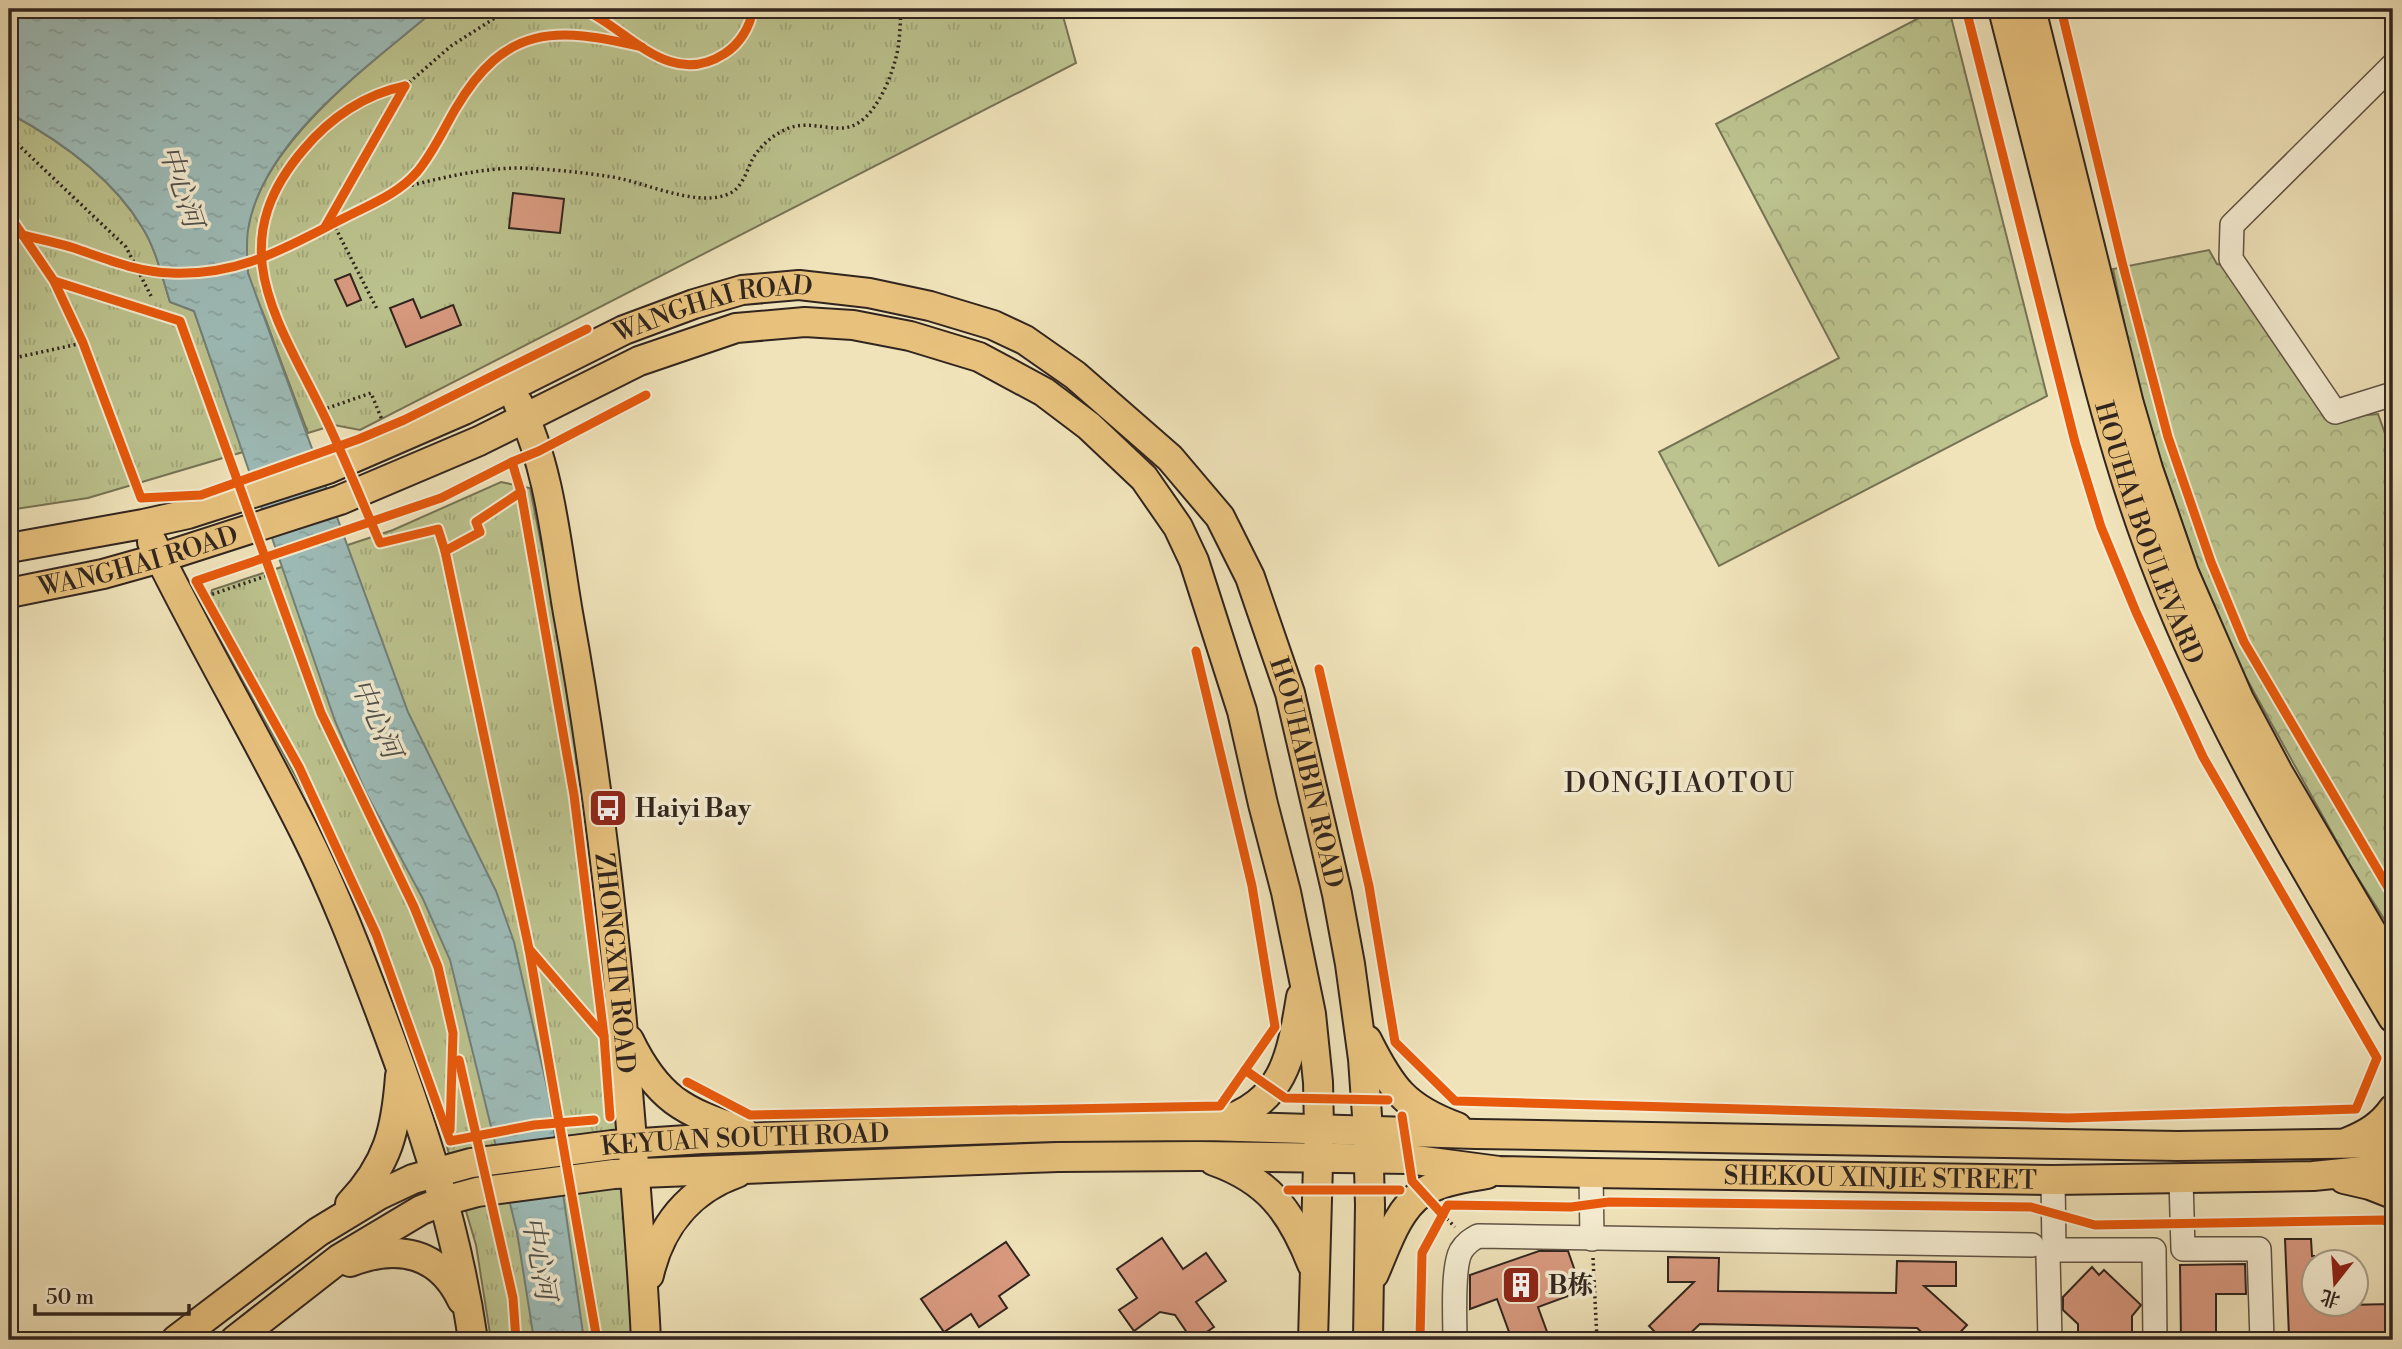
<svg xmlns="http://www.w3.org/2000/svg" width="2402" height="1349" font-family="'Libre Bodoni','Noto Serif SC',serif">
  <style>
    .forest { fill: url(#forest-crowns); stroke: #767456; stroke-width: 2 }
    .park { fill: url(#park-tufts); stroke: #767456; stroke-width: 2 }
    .water { fill: url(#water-ripples); stroke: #72807b; stroke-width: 2 }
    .building { fill: #d99a80; stroke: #31251f; stroke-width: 2 }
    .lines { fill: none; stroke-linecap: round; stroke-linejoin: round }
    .minor-casing { stroke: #615446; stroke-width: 26 }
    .major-casing { stroke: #31251f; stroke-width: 32 }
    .path { stroke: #31251f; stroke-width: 3.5; stroke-dasharray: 2 3.5; stroke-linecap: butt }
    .minor { stroke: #f5edd2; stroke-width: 23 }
    .major { stroke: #e8c27d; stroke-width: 28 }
    .cycleway-casing { stroke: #f5edd2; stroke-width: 13 }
    .cycleway { stroke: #e8590c; stroke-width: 9 }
    .labels { text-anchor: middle; stroke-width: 7; stroke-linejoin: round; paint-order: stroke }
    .street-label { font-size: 26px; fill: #31251f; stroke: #f5edd2 }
    .poi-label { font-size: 26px; font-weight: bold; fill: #31251f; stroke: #f5edd2; text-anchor: start }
    .water-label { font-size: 28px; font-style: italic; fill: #51524d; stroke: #f5edd2 }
    .neighbourhood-label { font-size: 28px; letter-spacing: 2px; fill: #31251f; stroke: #f5edd2 }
  </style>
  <defs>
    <pattern id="forest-crowns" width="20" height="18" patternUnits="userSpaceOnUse" patternTransform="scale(1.75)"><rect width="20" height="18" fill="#bcc38e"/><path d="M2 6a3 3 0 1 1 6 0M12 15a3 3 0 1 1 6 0" fill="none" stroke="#a2a77a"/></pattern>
    <pattern id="park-tufts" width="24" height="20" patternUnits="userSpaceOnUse" patternTransform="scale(1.75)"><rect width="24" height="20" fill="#bcc38e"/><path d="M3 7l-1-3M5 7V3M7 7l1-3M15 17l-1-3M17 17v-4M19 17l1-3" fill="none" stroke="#a2a77a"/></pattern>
    <pattern id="water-ripples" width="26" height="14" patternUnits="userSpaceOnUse" patternTransform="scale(1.75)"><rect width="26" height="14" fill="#9dbcb8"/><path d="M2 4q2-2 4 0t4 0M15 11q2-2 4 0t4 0" fill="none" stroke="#88a19e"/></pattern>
  </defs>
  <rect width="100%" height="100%" fill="#f0e3ba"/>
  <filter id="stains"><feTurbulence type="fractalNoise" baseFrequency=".00286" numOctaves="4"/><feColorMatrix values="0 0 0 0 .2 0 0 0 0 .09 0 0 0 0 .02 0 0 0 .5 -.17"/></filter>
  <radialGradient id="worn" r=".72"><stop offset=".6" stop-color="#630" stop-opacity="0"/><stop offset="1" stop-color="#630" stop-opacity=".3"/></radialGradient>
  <g class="forest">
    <polygon points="1936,9 1949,9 2047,396 1719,566 1659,452 1839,358 1716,124"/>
    <polygon points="2209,250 2217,264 2245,269 2346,417 2378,414 2393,456 2393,933 2351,867 2219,629 2140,400 2113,269"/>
  </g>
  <g class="park">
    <path d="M 440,9 L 1061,9 L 1076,63 L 360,430 L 334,425 L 308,433 C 294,396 280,360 267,323 C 261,307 252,290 248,273 C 226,170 357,75 425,18 Z"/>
    <path d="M 9,113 C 59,140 112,177 142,227 C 156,249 162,276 170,302 L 194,311 L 243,452 L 88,498 L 9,510 Z"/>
    <polygon points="501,482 530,488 549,583 571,718 599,914 616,1095 633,1340 491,1340 476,1245 442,1130 373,940 308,799 207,614 212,590 393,530"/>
  </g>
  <path class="water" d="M 9,9 L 440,9 L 425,18 C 361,72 262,142 248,230 C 246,245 247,259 248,273 L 408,712 L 496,891 L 514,942 L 549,1096 L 584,1340 L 534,1340 L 517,1232 L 450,960 L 423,899 L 366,793 L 335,721 L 194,311 L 170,302 C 162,277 156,249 142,227 C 112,177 59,140 9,113 Z"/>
  <g class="building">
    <polygon points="513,193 564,199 560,233 509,228"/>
    <polygon points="350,274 361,300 347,306 335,280"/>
    <polygon points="413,299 421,318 453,305 461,325 406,347 390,308"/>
    <polygon points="1162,1238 1183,1269 1206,1253 1226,1281 1196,1302 1214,1327 1195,1340 1192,1340 1175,1315 1160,1312 1134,1331 1119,1310 1137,1298 1117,1269"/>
    <polygon points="2285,1239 2311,1239 2312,1256 2314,1256 2314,1304 2345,1304 2345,1305 2393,1304 2393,1332 2289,1336"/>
    <polygon points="1006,1242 1029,1275 999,1296 1007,1308 979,1327 971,1314 944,1332 921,1299"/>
    <polygon points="1539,1251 1568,1251 1582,1291 1538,1307 1550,1340 1512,1340 1497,1299 1470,1309 1470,1275"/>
    <polygon points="1668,1257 1719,1258 1718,1291 1896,1293 1897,1261 1956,1262 1956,1286 1924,1286 1967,1325 1953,1340 1930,1340 1917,1328 1700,1324 1683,1340 1663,1340 1649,1326 1694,1282 1668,1282"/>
    <polygon points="2245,1264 2246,1294 2216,1294 2216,1340 2181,1340 2180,1265"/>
    <polygon points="2092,1267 2099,1275 2104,1270 2141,1305 2132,1316 2132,1340 2078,1340 2078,1324 2063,1310 2063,1297"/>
  </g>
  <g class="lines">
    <g class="minor-casing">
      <g id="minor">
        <polyline points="2393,65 2232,225 2231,259 2335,412 2393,394"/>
        <polyline points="1591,1173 1592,1239"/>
        <polyline points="2181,1179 2183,1249 2259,1249 2262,1340"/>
        <polyline points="2054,1250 2154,1250 2155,1340"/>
        <path d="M 1455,1340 C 1455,1320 1452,1267 1461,1251 C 1466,1243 1471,1240 1478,1236 L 2032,1245"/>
        <polyline points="2050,1340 2048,1256 2054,1250 2053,1180"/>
      </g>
    </g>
    <g class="major-casing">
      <g id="major">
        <path id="s1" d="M 2003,9 C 2026,101 2050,193 2073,285 C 2098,384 2123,483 2161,578 C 2221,733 2309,875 2393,1018"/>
        <polyline points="2031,9 2129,404 2148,469 2184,573 2239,699 2278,772 2393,968"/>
        <path id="s2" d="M 518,403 C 550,467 556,543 568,613 C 597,771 615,931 628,1092 C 635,1175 642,1257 646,1340"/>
        <path d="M 152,542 C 200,640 256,735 305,833 C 334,891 358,953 381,1014 C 421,1120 457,1228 473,1340"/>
        <path id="s3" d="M 9,548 L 143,524 L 188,514 L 328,469 L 464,410 L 624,330 L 694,304 L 742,290 L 799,285 L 869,293 L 930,306 L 993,325 L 1025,340 L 1075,375 L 1170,458 L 1220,517 L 1250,577 L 1290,693 L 1337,894 L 1350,964 L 1363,1059 L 1368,1130 L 1370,1205 L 1368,1340"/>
        <path id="s4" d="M 9,593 L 103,574 L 160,558 L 340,500 L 479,441 L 639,361 L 736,328 L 805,322 L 853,325 L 910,336 L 979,357 L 1044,392 L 1089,426 L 1144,478 L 1178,527 L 1194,561 L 1242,711 L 1263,804 L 1286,892 L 1311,1014 L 1318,1082 L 1319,1129 L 1313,1340"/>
        <path d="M 629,1040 C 657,1098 683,1112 743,1131"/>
        <path d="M 1367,1040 C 1391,1088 1405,1108 1457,1127"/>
        <path d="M 1218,1123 C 1284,1103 1291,1058 1301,997"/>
        <path d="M 2348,1142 C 2367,1134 2381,1126 2393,1109"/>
        <path d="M 1214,1161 C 1268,1180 1291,1211 1312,1264"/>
        <polyline points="2344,1179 2370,1185 2393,1194"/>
        <path d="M 350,1204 C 388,1164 396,1130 400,1076"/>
        <path d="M 350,1262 C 397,1244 439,1251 462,1300"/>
        <path d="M 1374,1274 C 1386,1247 1397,1210 1422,1193 C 1440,1181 1466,1178 1487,1174"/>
        <path d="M 649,1275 C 660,1227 689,1190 737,1173"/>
        <path id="s5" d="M 176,1340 L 318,1232 L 379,1195 L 413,1179 L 471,1163 L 612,1145 L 702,1139 L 1055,1127 L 1207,1126 L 1476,1134 L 2178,1146 L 2393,1143"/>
        <path id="s6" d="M 235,1340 L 339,1259 L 421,1210 L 444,1201 L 477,1192 L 614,1174 L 1058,1157 L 1198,1156 L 1408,1159 L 1499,1171 L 1591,1173 L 2053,1180 L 2313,1176 L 2393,1168"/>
      </g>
    </g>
    <g class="path">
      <polyline points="405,86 451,46 509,9"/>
      <polyline points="9,136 126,247 151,296"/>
      <path d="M 401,188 C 440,178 481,168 521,168 C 549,169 579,172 606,176 C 641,180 692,207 726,195 C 742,190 746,172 753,158 C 762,144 774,134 789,128 C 811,120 835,133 852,126 C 874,118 889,83 895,61 C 900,45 900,26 901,9"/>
      <polyline points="9,215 54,281 83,343 141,498 138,499"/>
      <polyline points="333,223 377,309"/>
      <polyline points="9,359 83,343"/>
      <polyline points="322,410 371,393 382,420"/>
      <polyline points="207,596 272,574"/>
      <polyline points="1443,1215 1455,1227"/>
      <polyline points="1593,1258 1597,1340"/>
      <polyline points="2375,1340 2393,1339"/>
    </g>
    <use href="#minor" class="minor"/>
    <use href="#major" class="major"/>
    <g class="cycleway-casing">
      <g id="cycleway">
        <path d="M 583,9 C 629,30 669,89 724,54 C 740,44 750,27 753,9"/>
        <polyline points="2061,9 2122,262 2168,437 2211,562 2244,642 2393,896"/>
        <path d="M 405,86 C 365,94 330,118 304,149 C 223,243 274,314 320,407 C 342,451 360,497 380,543 L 438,529 L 445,551 L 480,532 L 476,522 L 521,492 L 512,462 L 441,498 L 196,581 L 299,767 L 376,934 L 450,1141 L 534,1125 L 594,1120"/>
        <polyline points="9,215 54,281 83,343 141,498 201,495 359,439 404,420 587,329"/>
        <polyline points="325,227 405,86"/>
        <path d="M 22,235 C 39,239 57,243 74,248 C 106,259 137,272 171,273 C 242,276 286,247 346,217 C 371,204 398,194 417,172 C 433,153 443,130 456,108 C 505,25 555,26 642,47"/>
        <polyline points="54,281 180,321 321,713 414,907 438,967 453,1033 450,1130"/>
        <polyline points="512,462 539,451 646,395"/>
        <polyline points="521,492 574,795 604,1036 610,1117"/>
        <polyline points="445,551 529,949 604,1036"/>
        <polyline points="1319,669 1369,886 1395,1042 1455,1101 2068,1118 2356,1109 2377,1058 2203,757 2136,612 2101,527 2075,442 1966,9"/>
        <polyline points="529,949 597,1340"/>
        <polyline points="459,1060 513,1298 516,1340"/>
        <polyline points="1245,1070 1285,1098 1388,1100"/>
        <polyline points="687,1082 750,1115 1220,1106 1275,1027 1252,886 1196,651"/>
        <polyline points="1402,1116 1412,1181 1443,1215"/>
        <polyline points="1288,1190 1400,1190"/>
        <polyline points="1420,1340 1422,1253 1448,1205 1571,1207 1609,1202 2031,1207 2095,1225 2384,1220 2393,1227"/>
      </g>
    </g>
    <use href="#cycleway" class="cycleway"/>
  </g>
  <defs>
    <g id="bus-square" transform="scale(2.0125)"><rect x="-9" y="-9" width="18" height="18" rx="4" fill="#8f2418" stroke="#f5edd2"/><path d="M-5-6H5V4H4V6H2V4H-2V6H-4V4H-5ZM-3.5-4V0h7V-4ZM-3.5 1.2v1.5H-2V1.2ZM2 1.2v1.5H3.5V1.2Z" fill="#fff"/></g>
    <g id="building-square" transform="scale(2.0125)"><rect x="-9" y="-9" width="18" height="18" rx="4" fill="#8f2418" stroke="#f5edd2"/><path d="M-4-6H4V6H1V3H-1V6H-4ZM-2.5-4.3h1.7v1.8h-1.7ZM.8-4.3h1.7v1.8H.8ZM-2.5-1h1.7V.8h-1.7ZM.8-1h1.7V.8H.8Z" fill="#fff"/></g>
  </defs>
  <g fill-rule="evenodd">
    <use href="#bus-square" x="608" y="808"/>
    <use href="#building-square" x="1521" y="1285"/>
  </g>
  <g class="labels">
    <g class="street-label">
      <text dy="9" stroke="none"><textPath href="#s3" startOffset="749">WANGHAI ROAD</textPath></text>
      <text dy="9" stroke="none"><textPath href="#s1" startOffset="544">HOUHAI BOULEVARD</textPath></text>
      <text dy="9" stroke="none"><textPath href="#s4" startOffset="133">WANGHAI ROAD</textPath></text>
      <text dy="9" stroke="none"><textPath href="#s3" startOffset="1608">HOUHAIBIN ROAD</textPath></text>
      <text dy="9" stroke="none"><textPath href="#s2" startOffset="570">ZHONGXIN ROAD</textPath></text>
      <text dy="9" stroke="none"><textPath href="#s5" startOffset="623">KEYUAN SOUTH ROAD</textPath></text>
      <text dy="9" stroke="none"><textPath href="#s6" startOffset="1692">SHEKOU XINJIE STREET</textPath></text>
    </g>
    <g class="poi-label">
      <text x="635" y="817">Haiyi Bay</text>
      <text x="1548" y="1294">B栋</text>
    </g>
    <g class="water-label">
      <text transform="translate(182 186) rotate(72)" y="10">中心河</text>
      <text transform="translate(377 718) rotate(66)" y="10">中心河</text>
      <text transform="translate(540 1258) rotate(80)" y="10">中心河</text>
    </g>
    <g class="neighbourhood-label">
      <text x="1680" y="792">DONGJIAOTOU</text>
    </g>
  </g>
  <rect width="2402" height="1349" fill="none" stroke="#f0e3ba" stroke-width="35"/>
  <rect x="10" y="10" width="2381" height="1328" fill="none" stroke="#31251f" stroke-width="3.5"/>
  <rect x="18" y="18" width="2367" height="1314" fill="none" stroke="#31251f" stroke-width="2"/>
  <g transform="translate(2335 1283) rotate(197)"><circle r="33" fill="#f5edd2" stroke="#a79d8a" stroke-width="2"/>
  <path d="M0-5L12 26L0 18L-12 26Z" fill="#8f2418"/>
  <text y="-10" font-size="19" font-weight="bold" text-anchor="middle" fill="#31251f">北</text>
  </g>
  <path d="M35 1304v10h154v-10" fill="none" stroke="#31251f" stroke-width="3.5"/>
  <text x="46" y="1304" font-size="21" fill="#31251f" stroke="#f5edd2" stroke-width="5" paint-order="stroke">50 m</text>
  <rect width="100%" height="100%" filter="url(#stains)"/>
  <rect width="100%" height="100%" fill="url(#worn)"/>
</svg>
